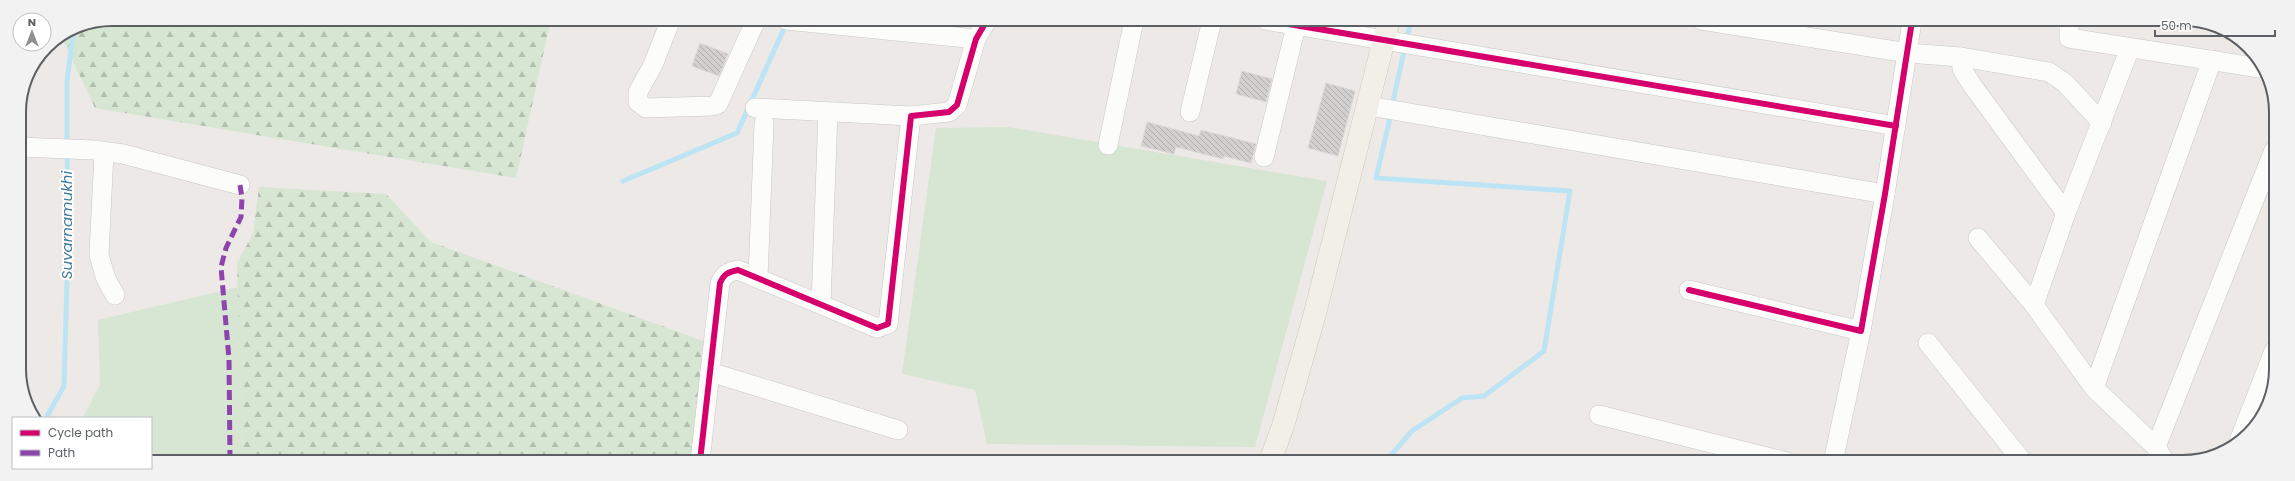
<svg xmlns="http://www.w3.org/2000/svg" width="2295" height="481" font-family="Poppins,sans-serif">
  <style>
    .green { fill: #d7e6d2 }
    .forest { fill: url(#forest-firs) }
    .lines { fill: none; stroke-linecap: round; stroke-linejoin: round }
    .stream { stroke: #bce4f5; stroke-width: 5 }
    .building { fill: url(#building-back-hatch); stroke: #dbd8d5 }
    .minor-casing { stroke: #c8c8c8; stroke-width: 20 }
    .major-casing { stroke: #d2c6b5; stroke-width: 23 }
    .minor { stroke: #fcfcfb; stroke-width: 19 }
    .major { stroke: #f2efe8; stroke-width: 22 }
    .quiet { stroke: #8e44ad; stroke-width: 5; stroke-dasharray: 10 5; stroke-linecap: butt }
    .cycleway-casing { stroke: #fff; stroke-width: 8 }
    .cycleway { stroke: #d6006c; stroke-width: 6 }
    .labels { text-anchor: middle; stroke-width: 4; stroke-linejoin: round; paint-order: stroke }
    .water-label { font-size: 15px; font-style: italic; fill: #3f799b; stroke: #fff }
    .rim { fill: none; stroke: #5c6064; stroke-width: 2 }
  </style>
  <defs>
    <pattern id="forest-firs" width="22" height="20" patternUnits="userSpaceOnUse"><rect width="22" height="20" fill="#d7e6d2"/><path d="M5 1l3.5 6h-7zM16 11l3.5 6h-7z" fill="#b2beae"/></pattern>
    <pattern id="building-back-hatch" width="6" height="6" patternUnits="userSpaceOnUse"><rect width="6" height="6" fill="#d2d0cf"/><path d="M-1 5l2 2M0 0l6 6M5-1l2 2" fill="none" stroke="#aeacac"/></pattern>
  </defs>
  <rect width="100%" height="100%" fill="#ece9e6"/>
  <g class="green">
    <polygon points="1008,127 1327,181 1255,447 987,444 975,390 902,374 936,128"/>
    <polygon points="238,287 242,460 151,460 151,418 83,418 100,384 98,320"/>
  </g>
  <g class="forest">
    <polygon points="112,19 551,19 516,178 95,108 61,36 77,26"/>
    <polygon points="259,187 386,194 431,242 706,342 693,461 242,460 237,263 253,234"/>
  </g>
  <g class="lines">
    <g class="stream">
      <polyline points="1407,39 1411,20"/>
      <polyline points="1392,106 1405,47"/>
      <polyline points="67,144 67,81 74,28"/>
      <polyline points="623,181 737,133 786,24"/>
      <polyline points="46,418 64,386 68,244 67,152"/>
      <polyline points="1386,461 1412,431 1462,398 1484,396 1544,351 1570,191 1376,178 1391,114"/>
    </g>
  </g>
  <g class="building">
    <polygon points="700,43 728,54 719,76 692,66"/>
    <polygon points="1242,71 1272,79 1266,102 1236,94"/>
    <polygon points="1326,83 1355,91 1338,156 1308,148"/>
    <polygon points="1147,122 1199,136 1201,130 1256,144 1251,163 1224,156 1223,159 1176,147 1174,154 1141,146"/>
  </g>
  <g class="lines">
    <g class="minor-casing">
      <g id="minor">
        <polyline points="671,19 653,65 638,92 638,102 646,108 712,106 718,104 756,20"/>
        <polyline points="786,20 976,39"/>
        <polyline points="1265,20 1896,126"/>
        <polyline points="1701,20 1908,53 1961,57 2049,72 2065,83 2102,123"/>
        <polyline points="2069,21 2069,38 2260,68"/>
        <polyline points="1961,57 1962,69 1972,85 2066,213"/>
        <polyline points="1369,106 1885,194"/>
        <polyline points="755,108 911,116"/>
        <polyline points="1190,112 1212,20"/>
        <polyline points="1108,145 1134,20"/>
        <polyline points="19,147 94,150 123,154 240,185"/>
        <polyline points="104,152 99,255 106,279 115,295"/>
        <polyline points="1264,157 1296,26"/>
        <polyline points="1978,238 2034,305 2094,388 2156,447 2165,462"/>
        <polyline points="758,278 764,123"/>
        <polyline points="1689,290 1861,331 1885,194 1912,21"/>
        <polyline points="821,304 828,112"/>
        <polyline points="2034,305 2066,213 2130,48"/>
        <polyline points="1928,343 2023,462"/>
        <polyline points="710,372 898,430"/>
        <polyline points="2094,388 2212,60"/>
        <polyline points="1599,415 1787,462"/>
        <polyline points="2239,441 2274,351"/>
        <polyline points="2156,447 2274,150"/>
        <path d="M 700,461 L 720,283 C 724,274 728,272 738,270 L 877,328 L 888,324 L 911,116 L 949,112 L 957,105 L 976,39 L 987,20"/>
        <polyline points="1833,462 1861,331"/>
      </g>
    </g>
    <g class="major-casing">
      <polyline id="major" points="1270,461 1283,426 1314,317 1389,20"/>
    </g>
    <use href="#minor" class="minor"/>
    <use href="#major" class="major"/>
    <polyline class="quiet" points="230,460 229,359 221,267 226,248 241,217 242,198 240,185"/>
    <g class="cycleway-casing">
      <g id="cycleway">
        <polyline points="1265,20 1896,126"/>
        <polyline points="1689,290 1861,331 1885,194 1912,21"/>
        <path d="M 700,461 L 720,283 C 724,274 728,272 738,270 L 877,328 L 888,324 L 911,116 L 949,112 L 957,105 L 976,39 L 987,20"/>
      </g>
    </g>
    <use href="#cycleway" class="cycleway"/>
  </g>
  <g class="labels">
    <g class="water-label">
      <text transform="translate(67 225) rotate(-90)" y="5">Suvarnamukhi</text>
    </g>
  </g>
  <path d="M0 0H2295V481H0ZM112 26H2183A86 86 0 0 1 2269 112V369A86 86 0 0 1 2183 455H112A86 86 0 0 1 26 369V112A86 86 0 0 1 112 26Z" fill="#f2f2f3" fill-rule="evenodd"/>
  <path class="rim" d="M112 26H2183A86 86 0 0 1 2269 112V369A86 86 0 0 1 2183 455H112A86 86 0 0 1 26 369V112A86 86 0 0 1 112 26Z"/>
  <rect x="12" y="417" width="140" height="52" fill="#ffffff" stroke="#bebfc1"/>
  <rect x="20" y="430" width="20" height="6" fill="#d6006c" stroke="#bebfc1"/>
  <text x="48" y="437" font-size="12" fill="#5c6064">Cycle path</text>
  <rect x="20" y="450" width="20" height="6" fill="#8e44ad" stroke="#bebfc1"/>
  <text x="48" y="457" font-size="12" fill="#5c6064">Path</text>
  <g transform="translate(32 32)"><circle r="19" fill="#ffffff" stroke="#bebfc1"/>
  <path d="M0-3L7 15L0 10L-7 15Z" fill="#8e9092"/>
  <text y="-6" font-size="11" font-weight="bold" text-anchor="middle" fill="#5c6064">N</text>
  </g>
  <path d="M2155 30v6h120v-6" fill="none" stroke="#5c6064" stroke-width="2"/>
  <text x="2161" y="30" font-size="12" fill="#5c6064" stroke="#ffffff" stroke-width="3" paint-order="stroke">50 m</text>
</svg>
